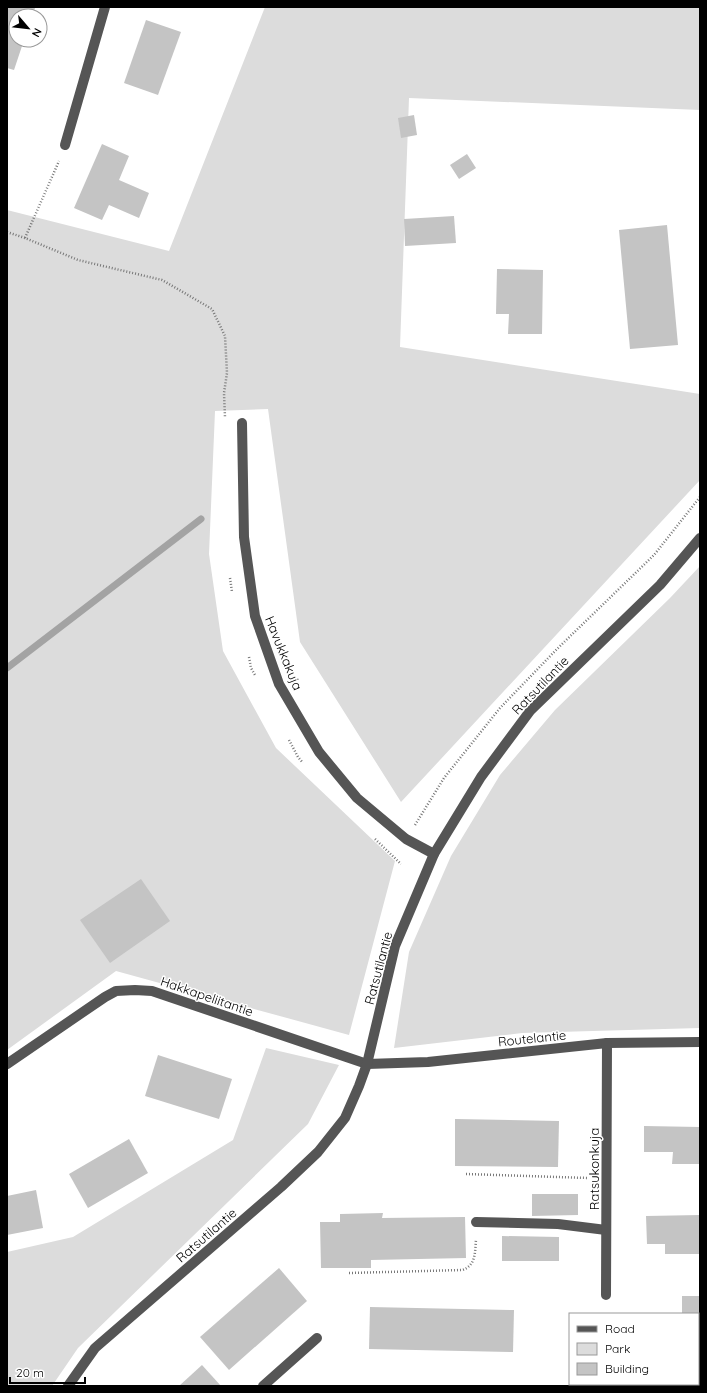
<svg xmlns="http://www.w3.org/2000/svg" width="707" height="1393" font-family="Quicksand,sans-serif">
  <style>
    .green { fill: #dcdcdc }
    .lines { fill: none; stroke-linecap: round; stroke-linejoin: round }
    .stream { stroke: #a3a3a3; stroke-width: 7 }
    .building { fill: #c4c4c4 }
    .path { stroke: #777; stroke-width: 2.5; stroke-dasharray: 1 2; stroke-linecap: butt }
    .minor { stroke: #555; stroke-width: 10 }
    .labels { text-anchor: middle; stroke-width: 3; stroke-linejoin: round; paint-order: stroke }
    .street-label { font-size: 13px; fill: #000; stroke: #fff }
  </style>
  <rect width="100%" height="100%" fill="#fff"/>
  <g class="green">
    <polygon points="265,7 700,7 700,110 409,98 400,347 700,394 700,480 401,802 300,642 268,409 215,411 209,554 223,651 276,748 395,861 349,1035 116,971 7,1050 7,210 169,251"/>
    <polygon points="700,566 700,1028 522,1033 394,1048 409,952 451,856 500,775 555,710 670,598"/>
    <polygon points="266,1048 339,1065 308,1124 78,1348 52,1386 7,1386 7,1252 73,1237 233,1140"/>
  </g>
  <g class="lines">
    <polyline class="stream" points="7,668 201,519"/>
  </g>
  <g class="building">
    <polygon points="7,7 30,7 35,8 32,16 16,16 16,40 24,40 14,70 7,68"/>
    <polygon points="146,20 181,32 158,95 124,83"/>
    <polygon points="414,115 417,135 401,138 398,118"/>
    <polygon points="102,144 129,156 119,180 149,193 139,218 109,205 102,220 74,208"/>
    <polygon points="467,154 476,168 459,179 450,165"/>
    <polygon points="454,216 456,243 405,246 404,219"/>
    <polygon points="667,225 678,345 630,349 619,230"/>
    <polygon points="497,269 543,270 542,334 508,334 509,314 496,314"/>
    <polygon points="141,879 170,921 110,963 80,920"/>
    <polygon points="158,1055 232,1079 219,1119 145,1096"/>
    <polygon points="455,1119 559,1121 558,1167 455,1166"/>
    <polygon points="644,1126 700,1127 700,1164 672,1164 673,1152 644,1152"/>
    <polygon points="129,1139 148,1173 88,1208 69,1174"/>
    <polygon points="36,1190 43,1228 7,1235 7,1196"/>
    <polygon points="532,1194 578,1194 578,1215 532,1216"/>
    <polygon points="383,1213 382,1218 465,1217 466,1258 371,1260 371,1268 321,1268 320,1222 340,1222 340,1214"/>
    <polygon points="700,1215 700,1254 665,1254 665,1244 647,1244 646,1216"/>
    <polygon points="502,1236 559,1237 559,1261 502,1261"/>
    <polygon points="279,1268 307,1301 229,1370 200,1337"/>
    <polygon points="682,1296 700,1296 700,1322 698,1322 698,1314 682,1314"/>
    <polygon points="370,1307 514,1310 513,1352 369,1349"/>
    <polygon points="202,1365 221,1386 179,1386"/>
  </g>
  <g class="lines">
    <g class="path">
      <polyline points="7,232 25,238 78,260 162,280 212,309 225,336 227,373 224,393 225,417"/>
      <polyline points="25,238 59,161"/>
      <polyline points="230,578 232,592"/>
      <polyline points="249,657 251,668 255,675"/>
      <polyline points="289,740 298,757 303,763"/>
      <polyline points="415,825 444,778 500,708 557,649 654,555 700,497"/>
      <polyline points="375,839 401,864"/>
      <polyline points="466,1174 588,1178"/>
      <path d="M 349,1273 L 462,1270 C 476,1266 475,1252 476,1239"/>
      <polyline points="602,1386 602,1384"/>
    </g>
    <g class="minor">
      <polyline points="65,145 105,7"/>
      <polyline points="242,423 244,537 255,616 279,684 319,752 357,798 406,839 434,854"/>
      <polyline points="7,1064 105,997 116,991 135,990 152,991 367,1064 428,1062 607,1043 700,1042"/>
      <polyline points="476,1222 558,1224 606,1230"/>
      <polyline points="606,1295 607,1043"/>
      <polyline points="68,1386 95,1348 281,1187 318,1152 345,1118 359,1086 367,1064 395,946 434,854 481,777 530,711 660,585 700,538"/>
      <polyline points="263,1386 317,1338"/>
    </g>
  </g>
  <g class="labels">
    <g class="street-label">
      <text transform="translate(284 653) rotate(68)" y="5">Havukkakuja</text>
      <text transform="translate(540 685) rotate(-46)" y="5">Ratsutilantie</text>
      <text transform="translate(378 968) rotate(-75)" y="5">Ratsutilantie</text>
      <text transform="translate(207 996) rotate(19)" y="5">Hakkapeliitantie</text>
      <text transform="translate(532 1038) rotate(-6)" y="5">Routelantie</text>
      <text transform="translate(594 1169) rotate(-90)" y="5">Ratsukonkuja</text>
      <text transform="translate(206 1235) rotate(-41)" y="5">Ratsutilantie</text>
    </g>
  </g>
  <rect width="707" height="1393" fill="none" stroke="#000000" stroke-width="16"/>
  <rect x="569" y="1313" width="130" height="72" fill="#ffffff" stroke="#999999"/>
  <rect x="577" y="1326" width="20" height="6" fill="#555555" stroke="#999999"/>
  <text x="605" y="1333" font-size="12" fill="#000000">Road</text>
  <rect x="577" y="1343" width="20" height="12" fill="#dcdcdc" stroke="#999999"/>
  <text x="605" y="1353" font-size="12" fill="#000000">Park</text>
  <rect x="577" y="1363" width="20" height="12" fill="#c4c4c4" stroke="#999999"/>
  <text x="605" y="1373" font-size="12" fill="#000000">Building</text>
  <g transform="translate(28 28) rotate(118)"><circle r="19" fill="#ffffff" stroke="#999999"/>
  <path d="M0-3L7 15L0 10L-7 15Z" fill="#000000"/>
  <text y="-6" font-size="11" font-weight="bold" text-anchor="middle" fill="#000000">N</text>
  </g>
  <path d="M10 1377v6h75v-6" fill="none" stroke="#000000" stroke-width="2"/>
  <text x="16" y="1377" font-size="12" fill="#000000" stroke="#ffffff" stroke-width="3" paint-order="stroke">20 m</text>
</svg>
